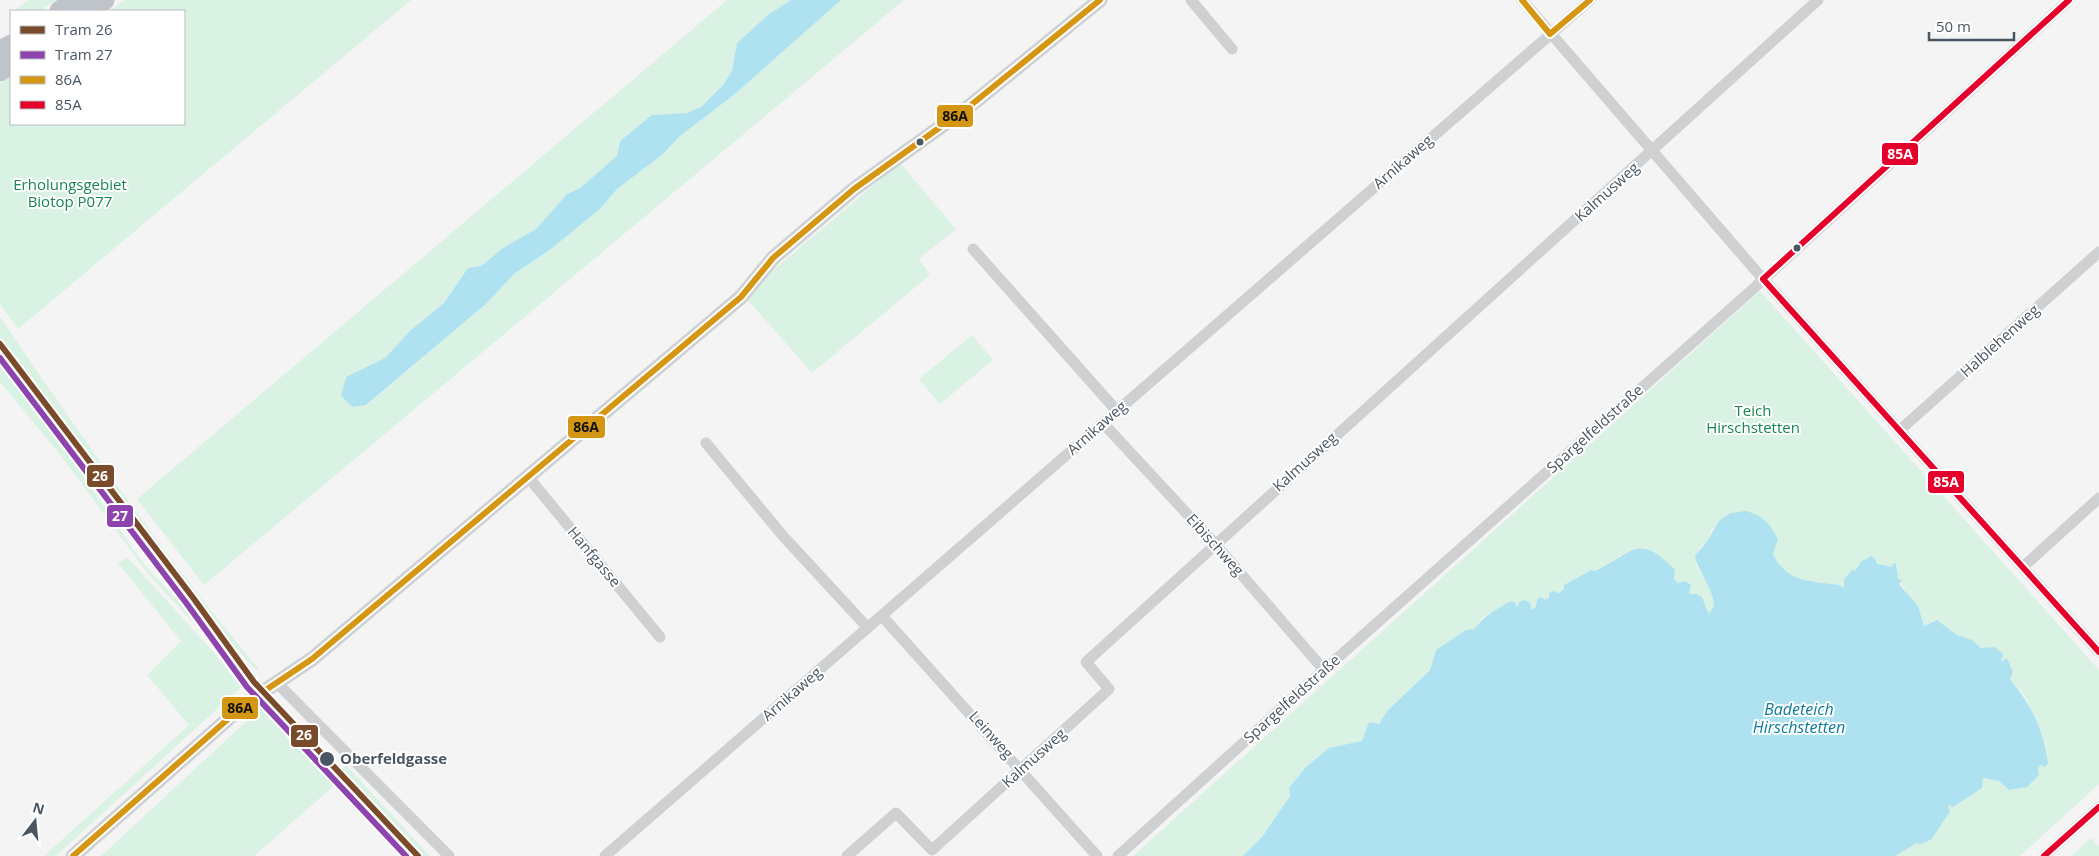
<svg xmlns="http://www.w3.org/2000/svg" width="2099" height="856" font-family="'Open Sans',sans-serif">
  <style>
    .green { fill: #d9f2e3 }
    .water { fill: #aee2f0 }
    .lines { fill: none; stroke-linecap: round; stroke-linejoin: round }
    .minor { stroke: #ced0d2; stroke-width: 11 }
    .tertiary { stroke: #ced0d2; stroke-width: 15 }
    .motorway { stroke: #bec4c9; stroke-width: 21 }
    .bus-1-casing { stroke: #fff; stroke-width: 10 }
    .bus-2-casing { stroke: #fff; stroke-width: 10 }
    .bus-1 { stroke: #d49613; stroke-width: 6 }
    .bus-2 { stroke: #e4002b; stroke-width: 6 }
    .tram-1-casing { stroke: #fff; stroke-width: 10 }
    .tram-2-casing { stroke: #fff; stroke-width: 10 }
    .tram-1 { stroke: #7a4b2a; stroke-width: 6 }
    .tram-2 { stroke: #8e44ad; stroke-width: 6 }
    .bus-dot { fill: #4a5661; stroke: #fff; stroke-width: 2 }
    .labels { text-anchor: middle; stroke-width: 4; stroke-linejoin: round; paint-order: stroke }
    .street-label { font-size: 15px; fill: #4a5661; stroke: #fff }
    .park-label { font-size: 15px; fill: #17864f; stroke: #fff }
    .stop-label { font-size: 15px; font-weight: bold; fill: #4a5661; stroke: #fff; text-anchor: start }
    .water-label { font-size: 16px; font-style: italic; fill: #0c7c9b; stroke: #fff }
    .line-badge { stroke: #fff; stroke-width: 2 }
    .badge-label { font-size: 14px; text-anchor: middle; font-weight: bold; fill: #fff }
    .pale-badge-label { font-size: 14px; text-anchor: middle; font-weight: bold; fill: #111 }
  </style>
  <rect width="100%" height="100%" fill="#f4f4f4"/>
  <g class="green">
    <polygon points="29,0 56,0 39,11 14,11"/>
    <polygon points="125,0 411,0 18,329 0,304 0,84 11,77 11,124 184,124 184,11 109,11"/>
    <polygon points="727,0 791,0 769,14 737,43 732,71 723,85 701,107 687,113 652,115 620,141 617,156 580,188 567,194 536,229 503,248 481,266 468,268 444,303 411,330 385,358 346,377 352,407 367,405 486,304 514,274 551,249 601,208 617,189 662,155 680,136 735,94 841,0 904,0 204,585 137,499"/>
    <polygon points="900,163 956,229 919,259 930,275 812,373 746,298 758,283"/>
    <path d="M 1760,291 L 2099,670 L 2099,784 L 2020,856 L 1895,856 L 1917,843 L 1932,839 L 1950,811 L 1948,805 L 1983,778 L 1999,781 L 2040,765 L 2045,767 L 2027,699 L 2010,679 L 2007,659 L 2001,663 L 1972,640 L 1957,635 L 1937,620 L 1924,626 C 1914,605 1903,587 1892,567 L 1861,562 L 1855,571 L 1853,569 L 1844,589 L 1839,585 C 1811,581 1787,583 1773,554 L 1778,539 L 1713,528 L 1705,544 L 1700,548 L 1696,565 C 1703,577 1725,604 1708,614 L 1702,597 L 1689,594 L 1674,579 L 1620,555 L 1611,564 L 1595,571 L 1591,570 L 1564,585 L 1564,589 L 1545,600 L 1542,597 L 1535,608 L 1504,605 L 1483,617 L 1474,629 L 1436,650 L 1430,669 L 1387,711 L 1379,724 L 1369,722 L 1362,741 L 1305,768 L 1289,788 L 1290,796 L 1262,837 L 1243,856 L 1133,856 Z"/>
    <path d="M 0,317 C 81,436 165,558 258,668 L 257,671 L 229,641 L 0,337 Z"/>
    <polygon points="972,335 993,360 940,404 919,379"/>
    <polygon points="0,362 63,446 142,562 230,656 247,679 244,680 229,661 149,575 62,457 0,382"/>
    <polygon points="127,557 215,654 241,687 56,856 44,856 189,725 147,675 181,641 118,563"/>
    <polygon points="264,705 334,776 346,765 430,856 407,856 337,783 254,856 101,856"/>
    <polygon points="2091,838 2099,846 2099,856 2071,856"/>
  </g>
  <g class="water">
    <polygon points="791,0 841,0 735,94 680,136 662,155 617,189 601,208 551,249 514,274 486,304 366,405 353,407 341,396 346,377 385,358 411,330 444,303 468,268 481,266 503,248 536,229 567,194 580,188 617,156 620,141 652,115 687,113 701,107 723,85 732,71 737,43 769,14"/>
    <path d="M 1746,511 C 1764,516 1770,524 1778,539 L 1773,554 C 1787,583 1811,581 1839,585 L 1844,588 L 1844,579 L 1853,569 L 1855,571 L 1861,562 L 1871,556 L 1875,559 L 1877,564 L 1892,567 L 1894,563 L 1896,564 L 1898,578 L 1902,581 L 1899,584 L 1918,606 L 1924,626 L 1937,620 L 1957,635 L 1972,640 L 1981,648 L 1994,647 L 2003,654 L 2001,662 L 2007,658 L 2013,672 L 2010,679 C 2033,708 2042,727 2048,763 L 2045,767 L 2040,765 L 2038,768 L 2039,775 L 2027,787 L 2009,790 L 1999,781 L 1983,778 L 1982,788 L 1953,807 L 1948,805 L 1950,811 L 1932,839 L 1921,844 L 1917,843 L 1895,856 L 1243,856 L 1262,837 L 1290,796 L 1289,788 L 1305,768 L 1329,748 L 1362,741 L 1369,722 L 1379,724 L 1387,711 L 1430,670 L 1436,650 L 1466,630 L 1474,629 C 1484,616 1496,609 1511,601 L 1516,603 L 1515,606 L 1518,606 L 1519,602 L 1525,600 L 1530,603 L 1531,609 L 1535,608 L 1538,598 L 1542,597 L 1545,600 L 1549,598 L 1549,593 L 1554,591 L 1559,593 L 1564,589 L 1564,585 L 1591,570 L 1595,571 C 1633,554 1637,531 1675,570 L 1674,579 L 1678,583 L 1685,581 L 1691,585 L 1689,594 L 1696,594 L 1702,597 L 1708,613 C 1726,605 1696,570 1695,556 L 1705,544 L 1720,520 L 1731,513 Z"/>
  </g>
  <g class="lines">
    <g class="minor">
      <polyline points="1191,0 1232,49"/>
      <polyline points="1522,0 1763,279 2099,652"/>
      <polyline points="973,249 1117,411"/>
      <polyline points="1103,423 1215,544 1324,670"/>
      <polyline points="1900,430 2099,252"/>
      <polyline points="706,443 783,536 868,628"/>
      <polyline points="529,478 660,637"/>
      <polyline points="2024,566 2099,498"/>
      <polyline points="882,616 1097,856"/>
      <polyline points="277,683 449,856"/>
      <polyline points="605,856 1590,0"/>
      <polyline points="847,856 896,813 932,850 1109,689 1086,662 1818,0"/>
      <polyline points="1118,856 1324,670 1753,289 2069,0"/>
      <polyline points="2044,856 2099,807"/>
    </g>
    <polyline class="tertiary" points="73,856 245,704 312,659 741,297 773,258 854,189 971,105 1100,0"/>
    <g class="motorway">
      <polyline points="60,11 76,0"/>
      <polyline points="87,11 104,0"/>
      <polyline points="0,52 11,45"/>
      <polyline points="0,71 11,64"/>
    </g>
    <g class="bus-1-casing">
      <g id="bus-1">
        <polyline points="1522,0 1550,34 1590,0"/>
        <polyline points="73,856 245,704 312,659 741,297 773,258 854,189 971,105 1100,0"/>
      </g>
    </g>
    <g class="bus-2-casing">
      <g id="bus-2">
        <polyline points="2069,0 1763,279 2099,652"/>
        <polyline points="2044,856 2099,807"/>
      </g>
    </g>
    <use href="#bus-1" class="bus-1"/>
    <use href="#bus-2" class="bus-2"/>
    <g class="tram-1-casing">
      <polyline id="tram-1" points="0,344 194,599 254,682 418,856"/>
    </g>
    <g class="tram-2-casing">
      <polyline id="tram-2" points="0,358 187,604 247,687 406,856"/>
    </g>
    <use href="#tram-1" class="tram-1"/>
    <use href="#tram-2" class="tram-2"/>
  </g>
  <g class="bus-dot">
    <circle cx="920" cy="142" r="4.5"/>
    <circle cx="1797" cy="248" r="4.5"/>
    <circle cx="327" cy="759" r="8"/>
  </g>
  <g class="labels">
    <g class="street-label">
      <text transform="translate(1403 162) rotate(-41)" y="5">Arnikaweg</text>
      <text transform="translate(1607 192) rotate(-42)" y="5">Kalmusweg</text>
      <text transform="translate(2000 341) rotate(-42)" y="5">Halblehenweg</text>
      <text transform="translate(1097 428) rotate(-41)" y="5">Arnikaweg</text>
      <text transform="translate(1595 429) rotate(-42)" y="5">Spargelfeldstraße</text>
      <text transform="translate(1305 462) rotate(-42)" y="5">Kalmusweg</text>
      <text transform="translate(1215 545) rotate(48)" y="5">Eibischweg</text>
      <text transform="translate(594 557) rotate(50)" y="5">Hanfgasse</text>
      <text transform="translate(792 694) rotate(-41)" y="5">Arnikaweg</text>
      <text transform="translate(1292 699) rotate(-42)" y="5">Spargelfeldstraße</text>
      <text transform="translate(991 735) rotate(48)" y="5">Leinweg</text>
      <text transform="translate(1034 758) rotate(-42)" y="5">Kalmusweg</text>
    </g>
    <g class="park-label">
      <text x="70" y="190">Erholungsgebiet<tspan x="70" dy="17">Biotop P077</tspan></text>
      <text x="1753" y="416">Teich<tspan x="1753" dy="17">Hirschstetten</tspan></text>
    </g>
    <g class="stop-label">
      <text x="340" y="764">Oberfeldgasse</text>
    </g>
    <g class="water-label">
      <text x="1799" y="715">Badeteich<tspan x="1799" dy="18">Hirschstetten</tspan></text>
    </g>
  </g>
  <g class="line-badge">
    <rect x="936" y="104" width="38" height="24" rx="5" fill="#d49613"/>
    <rect x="1881" y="142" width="38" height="24" rx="5" fill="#e4002b"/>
    <rect x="567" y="415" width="39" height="24" rx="5" fill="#d49613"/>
    <rect x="86" y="464" width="29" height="24" rx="5" fill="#7a4b2a"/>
    <rect x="1927" y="470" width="38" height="24" rx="5" fill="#e4002b"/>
    <rect x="106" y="504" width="28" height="24" rx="5" fill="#8e44ad"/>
    <rect x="221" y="696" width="38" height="24" rx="5" fill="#d49613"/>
    <rect x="290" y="724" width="29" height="24" rx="5" fill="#7a4b2a"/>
  </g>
  <g class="badge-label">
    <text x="1900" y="159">85A</text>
    <text x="100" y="481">26</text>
    <text x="1946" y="487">85A</text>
    <text x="120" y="521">27</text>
    <text x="304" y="740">26</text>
  </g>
  <g class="pale-badge-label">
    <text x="955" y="121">86A</text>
    <text x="586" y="432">86A</text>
    <text x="240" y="713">86A</text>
  </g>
  <rect x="10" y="10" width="175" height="115" fill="#ffffff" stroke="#b7bbc0"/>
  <rect x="20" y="26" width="25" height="8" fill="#7a4b2a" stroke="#b7bbc0"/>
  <text x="55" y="35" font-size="15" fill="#4a5661">Tram 26</text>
  <rect x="20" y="51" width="25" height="8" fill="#8e44ad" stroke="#b7bbc0"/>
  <text x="55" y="60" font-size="15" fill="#4a5661">Tram 27</text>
  <rect x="20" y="76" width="25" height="8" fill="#d49613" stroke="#b7bbc0"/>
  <text x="55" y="85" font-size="15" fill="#4a5661">86A</text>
  <rect x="20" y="101" width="25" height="8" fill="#e4002b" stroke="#b7bbc0"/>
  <text x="55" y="110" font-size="15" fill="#4a5661">85A</text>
  <g transform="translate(35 821) rotate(16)" stroke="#ffffff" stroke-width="4" paint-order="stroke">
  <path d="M0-4L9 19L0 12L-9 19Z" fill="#4a5661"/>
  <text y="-8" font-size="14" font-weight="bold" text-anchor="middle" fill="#4a5661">N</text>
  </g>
  <path d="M1929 32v8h85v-8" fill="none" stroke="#4a5661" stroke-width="2.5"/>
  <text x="1936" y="32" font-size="15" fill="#4a5661" stroke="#ffffff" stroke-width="4" paint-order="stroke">50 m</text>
</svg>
